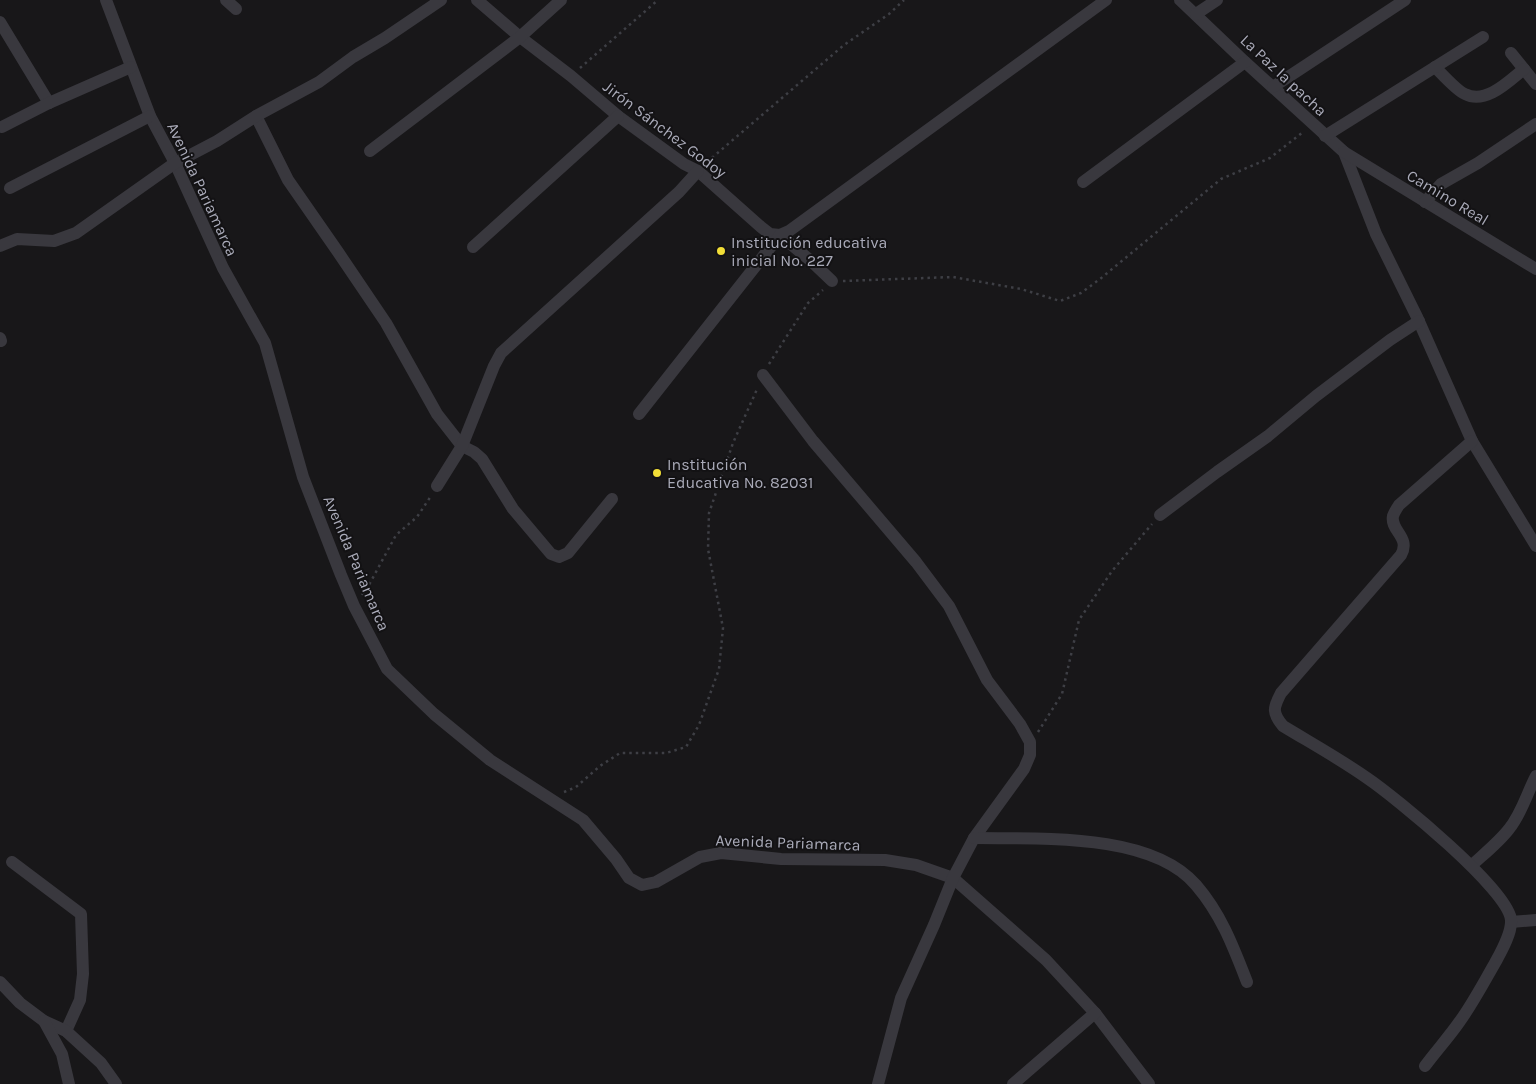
<svg xmlns="http://www.w3.org/2000/svg" width="1536" height="1084" font-family="Karla,sans-serif">
  <style>
    .lines { fill: none; stroke-linecap: round; stroke-linejoin: round }
    .path { stroke: #3e3f45; stroke-width: 2.5; stroke-dasharray: 2.5 4; stroke-linecap: butt }
    .minor { stroke: #39383e; stroke-width: 12 }
    .poi-dot { fill: #f2de37; stroke: #131214; stroke-width: 2 }
    .labels { text-anchor: middle; stroke-width: 4; stroke-linejoin: round; paint-order: stroke }
    .street-label { font-size: 16px; fill: #aaabb9; stroke: #131214 }
    .poi-label { font-size: 16px; fill: #aaabb9; stroke: #131214; text-anchor: start }
  </style>
  <rect width="100%" height="100%" fill="#181719"/>
  <g class="lines">
    <g class="path">
      <polyline points="580,68 658,0"/>
      <polyline points="707,162 844,45 889,14 904,0"/>
      <polyline points="843,281 953,277 1021,289 1060,301 1081,293 1100,279 1221,179 1270,158 1303,132"/>
      <polyline points="769,364 808,303 823,290"/>
      <polyline points="362,595 370,583 396,535 417,517 431,496"/>
      <polyline points="1038,732 1062,694 1079,620 1112,571 1152,524"/>
      <polyline points="564,792 576,787 600,766 620,753 666,753 686,747 699,725 719,669 723,628 708,549 709,513 733,443 758,387"/>
    </g>
    <g class="minor">
      <polyline points="106,0 150,116 175,163 223,268 265,343 303,477 341,575 354,606 387,669 434,714 490,760 583,820 616,859 629,878 642,885 656,882 700,857 721,853 781,859 885,860 916,865 953,878 1046,960 1095,1013 1149,1084"/>
      <polyline points="226,0 236,9"/>
      <polyline points="477,0 520,37 571,76 618,116 684,164 698,171 761,227 770,234 780,235 811,261 832,281"/>
      <polyline points="1180,0 1245,62 1344,152 1376,234 1417,317 1472,441 1536,546"/>
      <polyline points="1196,14 1217,0"/>
      <polyline points="0,22 49,103"/>
      <polyline points="1511,53 1536,84"/>
      <path d="M 1435,67 C 1442,74 1457,91 1465,94 C 1486,105 1509,81 1524,69"/>
      <polyline points="1273,87 1405,0"/>
      <polyline points="256,116 288,180 338,252 386,323 437,414 462,446 474,452 482,459 513,509 551,554 559,557 568,553 612,499"/>
      <polyline points="2,127 49,103 131,67"/>
      <polyline points="1325,136 1483,37"/>
      <polyline points="370,151 520,37 561,0"/>
      <polyline points="1344,152 1536,269"/>
      <polyline points="1083,182 1245,62"/>
      <polyline points="10,188 150,116"/>
      <polyline points="1425,202 1441,184 1478,163 1536,124"/>
      <polyline points="0,246 17,239 54,241 76,233 175,163 217,141 256,116 319,82 353,57 385,38 441,0"/>
      <polyline points="473,247 618,116"/>
      <polyline points="0,338 1,341"/>
      <polyline points="763,375 813,441 916,562 949,606 987,680 1020,724 1030,742 1030,755 1024,769 974,838 953,878 934,925 901,998 878,1084"/>
      <polyline points="639,414 780,235 789,231 1106,0"/>
      <polyline points="437,486 462,446 494,366 501,353 679,192 698,171"/>
      <polyline points="1160,515 1217,472 1268,436 1316,396 1390,340 1419,321"/>
      <path d="M 974,838 C 1038,839 1151,832 1196,885 C 1221,914 1233,946 1247,982"/>
      <polyline points="12,862 81,914 83,974 80,1000 66,1031"/>
      <path d="M 1472,865 C 1484,854 1499,842 1509,829 C 1522,813 1527,793 1536,776"/>
      <polyline points="1511,922 1536,920"/>
      <polyline points="0,982 20,1003 44,1021 66,1031 101,1063 116,1084"/>
      <polyline points="44,1021 62,1054 69,1084"/>
      <path d="M 1425,1066 C 1436,1051 1449,1037 1460,1021 C 1473,1003 1484,982 1495,963 C 1501,952 1512,933 1511,920 C 1509,890 1395,797 1367,778 C 1340,759 1311,743 1283,726 C 1272,713 1273,708 1281,693 L 1401,555 C 1411,537 1390,531 1393,516 C 1394,513 1397,508 1399,505 L 1472,441"/>
      <polyline points="1013,1084 1095,1013"/>
    </g>
  </g>
  <g class="poi-dot">
    <circle cx="721" cy="251" r="5"/>
    <circle cx="657" cy="473" r="5"/>
  </g>
  <g class="labels">
    <g class="street-label">
      <text transform="translate(1284 75) rotate(43)" y="6">La Paz la pacha</text>
      <text transform="translate(665 129) rotate(37)" y="6">Jirón Sánchez Godoy</text>
      <text transform="translate(203 189) rotate(65)" y="6">Avenida Pariamarca</text>
      <text transform="translate(1448 197) rotate(31)" y="6">Camino Real</text>
      <text transform="translate(357 563) rotate(67)" y="6">Avenida Pariamarca</text>
      <text transform="translate(788 842) rotate(2)" y="6">Avenida Pariamarca</text>
    </g>
    <g class="poi-label">
      <text x="731" y="248">Institución educativa<tspan x="731" dy="18">inicial No. 227</tspan></text>
      <text x="667" y="470">Institución<tspan x="667" dy="18">Educativa No. 82031</tspan></text>
    </g>
  </g>
</svg>
